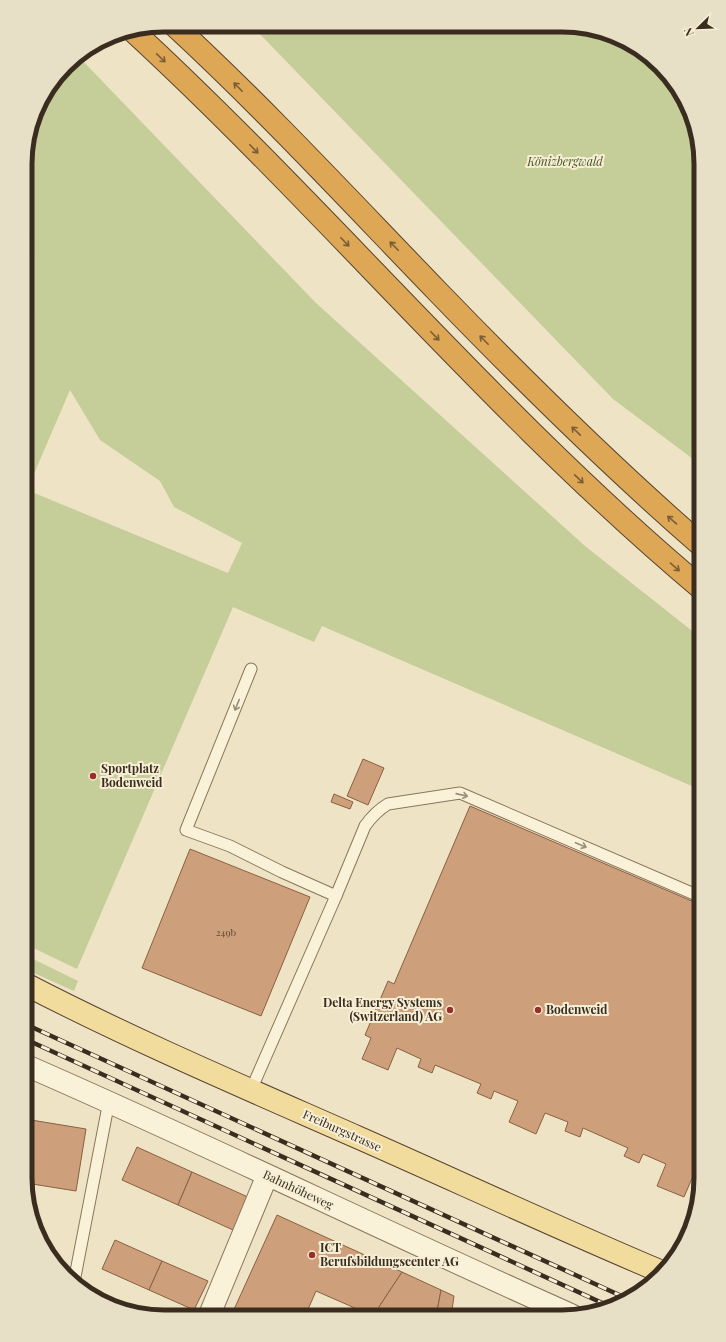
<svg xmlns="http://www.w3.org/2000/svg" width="726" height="1342" font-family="'Playfair Display',serif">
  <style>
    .green { fill: #c5cd99; fill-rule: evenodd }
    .building { fill: #cda07b; stroke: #896040 }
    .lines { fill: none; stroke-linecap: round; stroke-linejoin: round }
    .service-casing { stroke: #8a765b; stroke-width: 13 }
    .minor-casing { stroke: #8a765b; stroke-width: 23 }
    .primary-casing { stroke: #57442f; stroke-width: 24 }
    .motorway-casing { stroke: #57442f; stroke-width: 24 }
    .service { stroke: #f9f1d8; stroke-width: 11 }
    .minor { stroke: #f9f1d8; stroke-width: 21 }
    .primary { stroke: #f1db9d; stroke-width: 22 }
    .motorway { stroke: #dea756; stroke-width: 22 }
    .rail-casing { stroke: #3a2d1f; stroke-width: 4.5 }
    .rail { stroke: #f6eed5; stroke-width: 3; stroke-dasharray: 9; stroke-linecap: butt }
    .oneway { stroke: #7c5e35 }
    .oneway2 { stroke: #9a8f7c }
    .poi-dot { fill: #992e2a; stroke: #f6eed5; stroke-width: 1.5 }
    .labels { text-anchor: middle; stroke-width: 4; stroke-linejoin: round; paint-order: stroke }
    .number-label { font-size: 10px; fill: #5f4a36 }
    .park-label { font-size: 12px; font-style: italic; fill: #485625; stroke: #f6eed5 }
    .poi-label { font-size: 12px; font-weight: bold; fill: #3a2d1f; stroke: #f6eed5; text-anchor: start }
    .street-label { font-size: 12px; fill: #3a2d1f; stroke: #f6eed5 }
    .rim { fill: none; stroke: #3a2d1f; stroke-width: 5 }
  </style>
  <rect width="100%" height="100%" fill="#eee4c5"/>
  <g class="green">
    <polygon points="252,26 589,28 653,59 694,119 701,164 701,465 613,399"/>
    <path d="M 78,56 L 316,303 L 585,546 L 701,638 L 701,790 L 322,626 L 314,642 L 233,607 L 77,969 L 25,944 L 26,146 L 39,103 L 72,60 ZM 70,390 L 100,440 L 160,481 L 174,507 L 242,543 L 228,573 L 27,490 Z"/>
    <polygon points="25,955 78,981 74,991 25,969"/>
  </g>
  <g class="building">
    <polygon points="363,759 384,768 368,805 347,796"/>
    <polygon points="334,794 353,802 350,809 331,802"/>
    <polygon points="470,806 701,905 701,1179 693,1176 684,1197 657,1186 666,1164 643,1154 639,1163 624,1156 628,1148 583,1128 580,1137 565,1131 568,1122 545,1113 536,1134 509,1122 518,1101 494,1091 491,1099 477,1093 481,1084 435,1065 432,1073 418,1067 421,1059 397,1048 388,1070 362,1059 371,1038 365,1035 388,981 394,984"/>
    <polygon points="190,849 310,897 261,1016 142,968"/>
    <polygon points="25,1119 86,1129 76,1191 26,1183"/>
    <polygon points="137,1147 192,1172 178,1205 122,1180"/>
    <polygon points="192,1172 248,1197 233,1230 178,1205"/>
    <polygon points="277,1215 402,1272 373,1316 316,1291 306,1314 311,1316 231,1316"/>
    <polygon points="115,1240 162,1261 149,1290 102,1269"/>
    <polygon points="162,1261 208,1281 194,1310 149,1290"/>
    <polygon points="402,1272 441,1290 436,1317 373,1316"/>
    <polygon points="441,1290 454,1296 451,1317 436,1317"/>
  </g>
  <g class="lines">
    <g class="service-casing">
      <g id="service">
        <polyline points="251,669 186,830 230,846 282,872 336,896 251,1090"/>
        <path d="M 336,896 L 365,826 C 372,816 378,810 388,804 L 460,793 L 701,897"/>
        <polyline points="74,1282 109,1101"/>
      </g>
    </g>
    <g class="minor-casing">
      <g id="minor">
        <path d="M 25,1065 C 209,1145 389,1234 572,1315"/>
        <polyline points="209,1316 267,1176"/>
      </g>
    </g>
    <g class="primary-casing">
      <path id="primary" d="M 25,984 C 133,1040 246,1088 357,1137 C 459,1182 560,1229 662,1272"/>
    </g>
    <g class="motorway-casing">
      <g id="motorway">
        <path d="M 174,25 C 266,110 351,202 438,292 C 523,380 609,465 701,545"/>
        <path d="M 133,31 C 328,211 497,417 701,588"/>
      </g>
    </g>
    <use href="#service" class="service"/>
    <use href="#minor" class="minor"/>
    <use href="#primary" class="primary"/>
    <use href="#motorway" class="motorway"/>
    <g class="rail-casing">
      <g id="rail">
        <polyline points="25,1024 628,1299"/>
        <polyline points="25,1039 611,1307"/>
      </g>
    </g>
    <use href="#rail" class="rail"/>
  </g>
  <defs><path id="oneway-shaft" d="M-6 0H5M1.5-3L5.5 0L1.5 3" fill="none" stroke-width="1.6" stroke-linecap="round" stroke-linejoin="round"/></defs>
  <g class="oneway">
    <use href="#oneway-shaft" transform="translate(161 58) rotate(44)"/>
    <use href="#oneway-shaft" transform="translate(238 87) rotate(-135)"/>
    <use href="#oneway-shaft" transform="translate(254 149) rotate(46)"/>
    <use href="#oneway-shaft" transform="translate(345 242) rotate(46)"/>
    <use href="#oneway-shaft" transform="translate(394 246) rotate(-134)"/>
    <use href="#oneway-shaft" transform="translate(435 336) rotate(46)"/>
    <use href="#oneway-shaft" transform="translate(484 340) rotate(-135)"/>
    <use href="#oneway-shaft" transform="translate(576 431) rotate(-136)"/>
    <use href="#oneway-shaft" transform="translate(579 479) rotate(44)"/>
    <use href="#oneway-shaft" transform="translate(672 520) rotate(-139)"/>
    <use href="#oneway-shaft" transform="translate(675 567) rotate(41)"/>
  </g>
  <g class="oneway2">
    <use href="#oneway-shaft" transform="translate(237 705) rotate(112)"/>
    <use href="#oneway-shaft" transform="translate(462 795) rotate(13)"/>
    <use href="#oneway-shaft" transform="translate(581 845) rotate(23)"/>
  </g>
  <g class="poi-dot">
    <circle cx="93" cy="776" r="4"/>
    <circle cx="450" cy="1010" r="4"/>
    <circle cx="538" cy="1010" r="4"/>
    <circle cx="312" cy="1255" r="4"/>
  </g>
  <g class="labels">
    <g class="number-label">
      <text x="226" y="936">249b</text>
    </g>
    <g class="park-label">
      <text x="565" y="166">Könizbergwald</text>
    </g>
    <g class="poi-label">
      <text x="101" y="773">Sportplatz<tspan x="101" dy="14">Bodenweid</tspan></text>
      <text x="442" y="1007" text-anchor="end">Delta Energy Systems<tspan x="442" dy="14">(Switzerland) AG</tspan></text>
      <text x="546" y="1014">Bodenweid</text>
      <text x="320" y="1252">ICT<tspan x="320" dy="14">Berufsbildungscenter AG</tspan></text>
    </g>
    <g class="street-label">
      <text transform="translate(342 1131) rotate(24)" y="4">Freiburgstrasse</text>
      <text transform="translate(298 1190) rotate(25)" y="4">Bahnhöheweg</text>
    </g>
  </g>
  <path d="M0 0H726V1342H0ZM164 32H562A132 132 0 0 1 694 164V1178A132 132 0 0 1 562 1310H164A132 132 0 0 1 32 1178V164A132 132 0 0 1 164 32Z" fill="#e7dfc6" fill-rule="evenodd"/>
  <path class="rim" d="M164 32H562A132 132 0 0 1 694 164V1178A132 132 0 0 1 562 1310H164A132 132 0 0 1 32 1178V164A132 132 0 0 1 164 32Z"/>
  <g transform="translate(698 28) rotate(247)" stroke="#f6eed5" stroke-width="3" paint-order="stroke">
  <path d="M0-3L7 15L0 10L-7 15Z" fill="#3a2d1f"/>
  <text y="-6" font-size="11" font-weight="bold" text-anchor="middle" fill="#3a2d1f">N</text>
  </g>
</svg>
